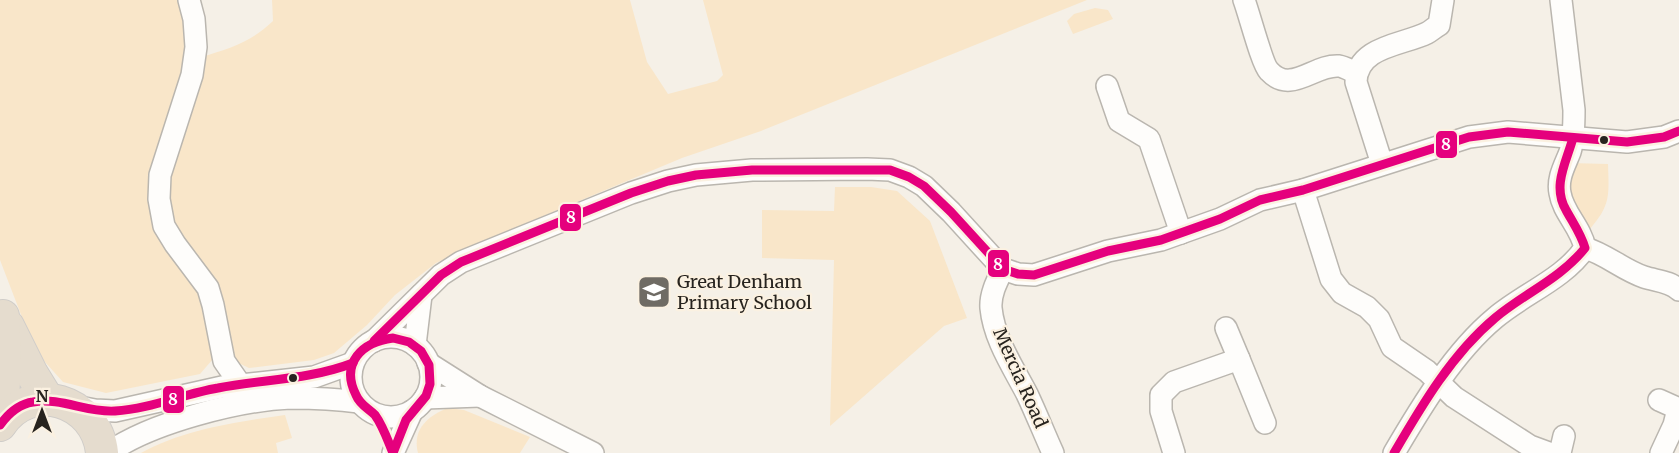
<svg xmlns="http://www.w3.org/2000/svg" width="1679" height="453" font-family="Merriweather,serif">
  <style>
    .green { fill: #f9e6c9 }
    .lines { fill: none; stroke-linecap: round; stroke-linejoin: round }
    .minor-casing { stroke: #bab6af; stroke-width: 24 }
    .highway-casing { stroke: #d0cdc9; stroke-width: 34 }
    .minor { stroke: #fefdfb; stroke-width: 21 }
    .highway { stroke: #e5dcce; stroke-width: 32 }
    .bus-1-casing { stroke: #fbf1e1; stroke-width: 14 }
    .bus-1 { stroke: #e5007d; stroke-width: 9 }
    .bus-dot { fill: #27231e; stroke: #fbf1e1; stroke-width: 2 }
    .labels { text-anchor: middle; stroke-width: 4.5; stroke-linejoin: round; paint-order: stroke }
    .poi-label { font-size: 18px; fill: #27231e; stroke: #fbf1e1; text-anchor: start }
    .street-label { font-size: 18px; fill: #27231e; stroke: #fbf1e1 }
    .line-badge { stroke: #fbf1e1; stroke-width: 2 }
    .badge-label { font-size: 16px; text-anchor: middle; font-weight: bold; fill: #fff }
  </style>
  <rect width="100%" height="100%" fill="#f5f0e7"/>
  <g class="green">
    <path d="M 0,0 L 195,0 L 201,57 C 231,48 251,42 273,21 L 272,0 L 630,0 L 647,62 L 668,94 L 717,81 L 723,75 L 703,0 L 1087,0 L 761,131 L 682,158 L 498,235 L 436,263 L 395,295 L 367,325 L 334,353 L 314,360 L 249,368 L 230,359 L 213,359 L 200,374 L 106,393 L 63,382 L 35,351 L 0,260 Z"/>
    <polygon points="1095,8 1108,10 1113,19 1073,34 1067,21 1074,14"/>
    <path d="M 1570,163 L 1608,164 C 1609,196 1611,205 1589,230 L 1569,199 Z"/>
    <polygon points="835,187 871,187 897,191 930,221 967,318 944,326 830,426 834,260 762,258 762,210 834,211"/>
    <path d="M 448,408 L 464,410 L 530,437 L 520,453 L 418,453 C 412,430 427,416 448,408 Z"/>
    <path d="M 285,415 L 292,438 L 276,443 L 278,453 L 141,453 C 185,429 237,422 285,415 Z"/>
  </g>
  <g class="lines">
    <g class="minor-casing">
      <g id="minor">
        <polyline points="189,0 194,19 196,47 192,75 160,175 159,199 164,226 175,244 208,288 213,305 224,361 240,384"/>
        <path d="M 1244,0 C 1249,13 1262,64 1269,71 C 1291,95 1314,64 1339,66 C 1345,67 1351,71 1357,73"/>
        <polyline points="1107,86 1119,121 1149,139 1181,233"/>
        <path d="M 1382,164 L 1356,82 C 1357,46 1403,45 1427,33 C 1431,31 1435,27 1439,25 L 1443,0"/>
        <polyline points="1303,190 1331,279 1342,293 1367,307 1379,319 1392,347 1427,371 1454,397 1530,446 1549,453"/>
        <path d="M 1585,248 C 1606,254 1623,270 1644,277 C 1656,281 1670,281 1679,290"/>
        <path d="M 1003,269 C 997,281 990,294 991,308 C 994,339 1013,367 1027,394 C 1036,413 1044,433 1053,453"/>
        <polyline points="1226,328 1239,359"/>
        <circle cx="391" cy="377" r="40"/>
        <polyline points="374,341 441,275 461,262 631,193 668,181 696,175 752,170 867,169 890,170 909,177 924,186 951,212 1003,269 1018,274 1034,275 1108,251 1161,240 1220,219 1260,200 1303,190 1469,137 1508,132 1627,142 1664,137 1679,131"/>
        <polyline points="415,345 421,295"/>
        <polyline points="428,363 480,396 593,453"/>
        <polyline points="425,398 480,396"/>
        <polyline points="1659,400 1679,409"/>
        <polyline points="74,406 95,410 115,411 222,387 314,377 353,363"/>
        <path d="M 108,453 C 150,423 239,400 291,398 C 314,398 336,399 359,402"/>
        <polyline points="393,453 412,411"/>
        <polyline points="1174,453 1161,411 1161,395 1174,382 1239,359 1265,423"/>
        <path d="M 1394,453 C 1421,407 1454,352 1495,318 C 1523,294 1564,279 1585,248 C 1581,227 1563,213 1560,193 C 1557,178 1565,165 1570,152 C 1574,139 1574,123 1574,110 L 1561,0"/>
        <polyline points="1560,453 1564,436"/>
        <polyline points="1661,453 1674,425 1678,409"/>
      </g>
    </g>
    <g class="highway-casing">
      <g id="highway">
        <polyline points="8,326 32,374 48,400"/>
        <polyline points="1,423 5,368 3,316"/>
        <path d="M 0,425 C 30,379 97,400 102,453"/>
      </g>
    </g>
    <use href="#minor" class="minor"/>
    <use href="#highway" class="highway"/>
    <g class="bus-1-casing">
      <g id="bus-1">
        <path d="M 393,338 L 409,342 L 421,351 L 429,365 L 430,384 L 426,396 L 406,420 L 393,453 C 388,441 383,426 375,415 C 368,408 360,405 356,395 C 340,363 362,342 393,338 Z"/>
        <polyline points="374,341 441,275 461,262 631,193 668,181 696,175 752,170 890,170 909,177 924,186 951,212 1003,269 1018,274 1034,275 1108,251 1161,240 1220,219 1260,200 1303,190 1469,137 1508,132 1627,142 1664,137 1679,131"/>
        <path d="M 0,425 C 8,414 19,404 33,402 C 61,397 87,413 115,411 C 150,409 183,394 218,388 C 264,379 309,380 353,363"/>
        <path d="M 1394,453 C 1422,405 1452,354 1495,318 C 1525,293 1560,279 1585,248 C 1581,234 1573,223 1566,210 C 1552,186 1566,163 1573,138"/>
      </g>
    </g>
    <use href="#bus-1" class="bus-1"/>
  </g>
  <defs>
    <g id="school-square" transform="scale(1.725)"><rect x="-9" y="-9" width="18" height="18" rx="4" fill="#6f6b64" stroke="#fbf1e1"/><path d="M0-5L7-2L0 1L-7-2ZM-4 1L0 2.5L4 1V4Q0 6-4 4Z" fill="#fff"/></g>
  </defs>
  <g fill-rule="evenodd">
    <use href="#school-square" x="654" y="292"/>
  </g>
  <g class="bus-dot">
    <circle cx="1604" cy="140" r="5"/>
    <circle cx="293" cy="378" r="5"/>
  </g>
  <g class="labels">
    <g class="poi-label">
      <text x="677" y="288">Great Denham<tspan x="677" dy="21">Primary School</tspan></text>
    </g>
    <g class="street-label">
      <text transform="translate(1020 378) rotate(66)" y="6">Mercia Road</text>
    </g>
  </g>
  <g class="line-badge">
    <rect x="1435" y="130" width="23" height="29" rx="6" fill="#e5007d"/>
    <rect x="559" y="203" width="23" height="29" rx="6" fill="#e5007d"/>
    <rect x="987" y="249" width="23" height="29" rx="6" fill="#e5007d"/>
    <rect x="162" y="385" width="23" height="29" rx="6" fill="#e5007d"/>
  </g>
  <g class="badge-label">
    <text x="1446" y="150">8</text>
    <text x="571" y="223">8</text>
    <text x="998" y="270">8</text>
    <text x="173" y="405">8</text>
  </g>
  <g transform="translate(42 411)" stroke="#fbf1e1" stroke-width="4.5" paint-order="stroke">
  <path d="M0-4.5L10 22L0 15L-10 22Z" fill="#27231e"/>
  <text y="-9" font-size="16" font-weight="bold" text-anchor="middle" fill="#27231e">N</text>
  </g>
</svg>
